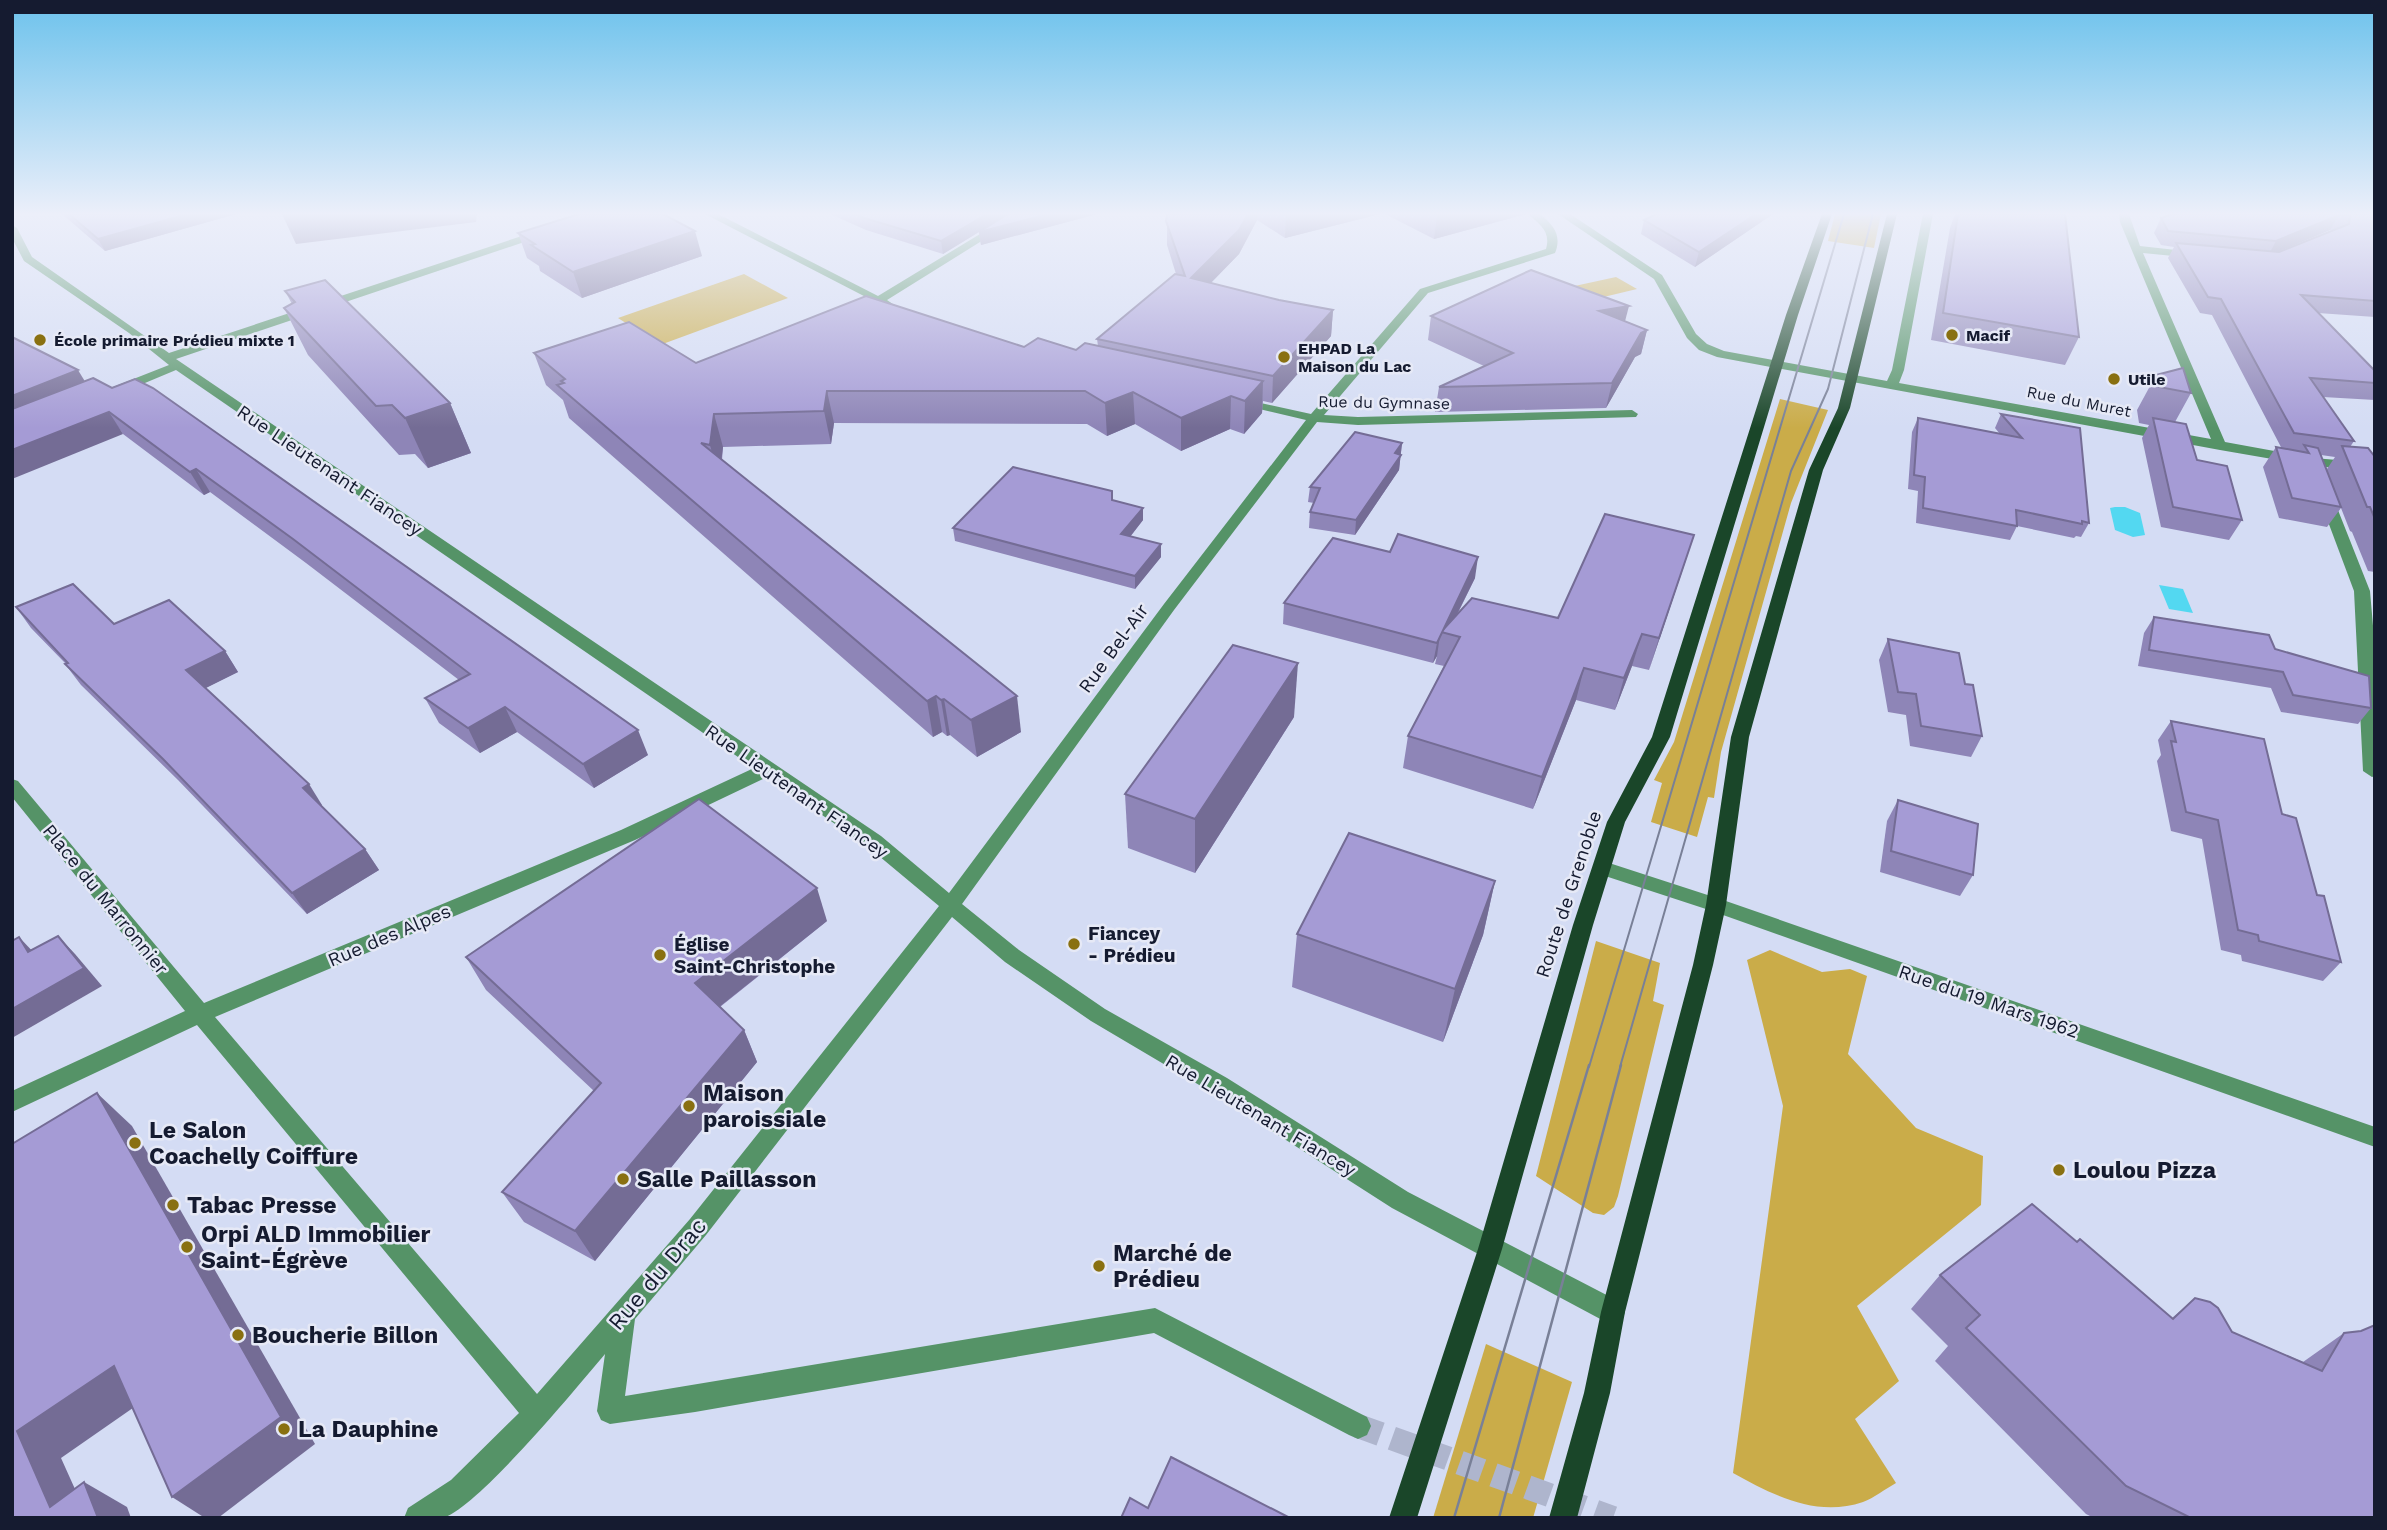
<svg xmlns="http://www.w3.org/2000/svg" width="2387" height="1530" font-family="'Work Sans',sans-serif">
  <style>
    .green { fill: #caac49 }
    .water { fill: #53d8f1 }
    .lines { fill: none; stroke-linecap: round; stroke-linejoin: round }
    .minor-tunnel { stroke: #aeb5cd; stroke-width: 24; stroke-dasharray: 24 12; stroke-linecap: butt }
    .minor { fill: #559367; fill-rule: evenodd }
    .major { fill: #1a4629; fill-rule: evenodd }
    .tram-far1 { stroke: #798097; stroke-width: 2 }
    .tram { stroke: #798097; stroke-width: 2.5 }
    .wall { fill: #8e85b7; fill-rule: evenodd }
    .shaded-wall { fill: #746c95 }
    .building { fill: #a59bd5; stroke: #746c95; stroke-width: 2 }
    .poi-dot { fill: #897011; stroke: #e6e9f6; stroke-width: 2.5 }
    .labels { text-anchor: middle; stroke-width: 5; stroke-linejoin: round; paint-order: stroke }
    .far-poi-label { font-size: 16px; font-weight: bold; fill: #151b30; stroke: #e6e9f6; text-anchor: start }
    .far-street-label { font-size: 16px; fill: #151b30; stroke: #e6e9f6 }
    .street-label { font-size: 19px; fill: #151b30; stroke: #e6e9f6 }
    .poi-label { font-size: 19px; font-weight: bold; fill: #151b30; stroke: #e6e9f6; text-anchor: start }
    .near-poi-label { font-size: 23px; font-weight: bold; fill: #151b30; stroke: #e6e9f6; text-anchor: start }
    .near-street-label { font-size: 23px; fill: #151b30; stroke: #e6e9f6 }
  </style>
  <rect width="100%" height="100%" fill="#d4dcf4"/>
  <g class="green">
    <polygon points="1835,214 1881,214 1874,248 1828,241"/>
    <polygon points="744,274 788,298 660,345 618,318"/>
    <polygon points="1616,277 1637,289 1591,300 1570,287"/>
    <polygon points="1780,399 1828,410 1791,503 1721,752 1714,798 1708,797 1697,837 1651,822 1662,783 1654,780 1674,742"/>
    <polygon points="1596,941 1660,963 1653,1001 1664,1005 1618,1196 1614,1207 1604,1215 1593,1213 1536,1176"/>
    <path d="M 1770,950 L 1822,972 L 1850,969 L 1867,976 L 1848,1054 L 1916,1128 L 1983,1156 L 1981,1205 L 1857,1306 L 1899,1381 L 1855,1419 L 1896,1483 C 1885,1489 1874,1498 1863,1502 C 1816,1518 1773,1495 1733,1473 L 1783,1106 L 1747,960 Z"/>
    <polygon points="1486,1344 1572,1382 1533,1518 1433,1518"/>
  </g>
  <g class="water">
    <polygon points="2115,507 2125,507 2140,513 2145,535 2133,537 2115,530 2110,508"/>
    <polygon points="2159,585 2183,589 2193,613 2169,609"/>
  </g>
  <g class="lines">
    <polyline class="minor-tunnel" points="1358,1426 1613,1518"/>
    <g class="minor">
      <polygon points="705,214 718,214 878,296 1013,214 1025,214 887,300 897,307 891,310"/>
      <path d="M 1528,214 L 1540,214 C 1554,225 1562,236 1555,253 L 1428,293 L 1324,415 L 1358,417 L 1632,410 L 1638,414 L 1636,417 L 1358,425 L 1317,422 L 1174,610 L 962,904 L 1019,950 L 1105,1009 L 1227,1078 L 1408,1192 L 1622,1303 L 1625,1312 L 1622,1321 L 1613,1324 L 1604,1321 L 1392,1208 L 1211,1092 L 1091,1021 L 1005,962 L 952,917 L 706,1235 L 635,1319 L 625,1396 L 1155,1308 L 1367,1417 L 1371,1426 L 1367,1435 L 1358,1439 L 1349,1435 L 1154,1333 L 695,1412 L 610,1424 L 601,1420 L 597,1411 L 605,1354 C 578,1386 476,1510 442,1518 C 431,1520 416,1518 404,1518 L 408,1508 L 451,1480 L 519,1413 L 197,1025 L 12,1112 L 12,1091 L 185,1011 L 12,797 L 12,779 L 18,781 L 204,1003 L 621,830 L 754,768 L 176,370 L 121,393 L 113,393 L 113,387 L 169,365 L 129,333 L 24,261 L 12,238 L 12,225 L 17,228 L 32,257 L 169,353 L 537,231 L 545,231 L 545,235 L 176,359 L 881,836 L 949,893 L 1164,604 L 1306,420 L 1238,404 L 1238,398 L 1311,414 L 1420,289 L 1546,249 C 1551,231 1540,225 1528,214 ZM 767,777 L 867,846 L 939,906 L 690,1219 L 537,1394 L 215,1017 L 635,840 Z"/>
      <polygon points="1558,214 1570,214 1662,275 1696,334 1707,344 1724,351 1887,381 1892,370 1923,214 1933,214 1904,370 1899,383 2211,439 2120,222 2119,214 2129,214 2140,246 2194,252 2199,255 2194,258 2143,253 2225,442 2313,458 2375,463 2375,471 2313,466 2220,450 1717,357 1699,350 1687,338 1654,279"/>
      <polygon points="2325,491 2332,495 2370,591 2375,649 2375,776 2372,777 2363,771 2354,591 2318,495"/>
      <polygon points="1603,861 1723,900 2375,1127 2375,1147 1709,910 1596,873 1594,868 1596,863"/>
    </g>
    <g class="major">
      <polygon points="1822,214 1832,214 1798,315 1670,737 1625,822 1593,925 1502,1249 1417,1518 1389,1518 1478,1249 1573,925 1607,822 1652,737 1786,315"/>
      <polygon points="1887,214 1897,214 1850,408 1823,470 1749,737 1726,905 1713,965 1625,1312 1610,1393 1577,1518 1549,1518 1584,1393 1601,1312 1693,965 1706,905 1731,737 1809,470 1838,408"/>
    </g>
    <g class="tram-far1">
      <polyline points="1589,1067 1844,214"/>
      <polyline points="1620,1067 1791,471 1828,389 1873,214"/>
    </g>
    <g class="tram">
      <polyline points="1454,1518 1589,1065"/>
      <polyline points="1499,1518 1621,1065"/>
    </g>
  </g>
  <g class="wall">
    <polygon points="62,214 236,214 105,251"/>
    <polygon points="830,214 1097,214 981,245 979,232 997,221 943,254 866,230"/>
    <polygon points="1167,214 1380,214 1285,238 1257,220 1239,254 1211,283 1279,300 1333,310 1331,336 1272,403 1263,401 1262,413 1244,434 1230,429 1181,451 1135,424 1107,436 1087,424 834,423 831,444 723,447 722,460 1021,732 977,757 950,735 947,736 942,732 933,737 569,418 563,400 546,385 534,353 696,363 1024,347 1076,350 1098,346 1097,339 1176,274 1167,245"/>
    <polygon points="1385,214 1526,214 1434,239"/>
    <polygon points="1773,214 1695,267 1641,234 1644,220"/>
    <polygon points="1955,214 2065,214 2079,337 2065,365 1931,340 1950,228"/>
    <path d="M 2375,214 L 2375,317 L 2318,313 L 2375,371 L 2375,400 L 2323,397 L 2354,441 L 2350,447 L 2375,457 L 2375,572 L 2368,571 L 2352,532 L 2350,531 L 2341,508 L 2327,527 L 2279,518 L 2263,467 L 2276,447 L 2282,449 L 2212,315 L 2200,313 L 2168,258 L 2174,247 L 2161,245 L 2154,233 L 2161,218 ZM 2330,230 L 2334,230 L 2277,252 ZM 2321,455 L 2335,457 L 2327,469 Z"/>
    <polygon points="518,233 702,256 582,298 540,271 539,266 527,258"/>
    <polygon points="285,291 450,403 471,453 428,468 415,454 399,455 308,355 284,308 292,304"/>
    <polygon points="1431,316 1625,321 1647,330 1641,354 1635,357 1606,408 1435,412 1439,387 1484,366 1428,340"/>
    <polygon points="2156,375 2191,393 2175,422 2197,460 2242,520 2229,540 2161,527 2142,438 2149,425 2139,423 2137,410"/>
    <polygon points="85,381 648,755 594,788 517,732 480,753 439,723 425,698 459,680 306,563 210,492 204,495 123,434"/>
    <polygon points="2001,414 2080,428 2089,523 2081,537 2076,536 2074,538 2017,526 2010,540 1916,523 1918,491 1908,489 1912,432 1918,418 2000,434 1995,428"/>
    <polygon points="1402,443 1399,470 1355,535 1309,528 1310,512 1314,503 1308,502 1310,487"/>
    <polygon points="1113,500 1143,508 1143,520 1130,537 1161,557 1135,589 955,541 953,528"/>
    <polygon points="1694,535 1649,670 1632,666 1615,710 1576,700 1533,809 1403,768 1408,736 1444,666 1435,664 1437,656 1433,663 1283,624 1284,603 1475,578 1457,615 1558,618"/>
    <polygon points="16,607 114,624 225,651 238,672 205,688 365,849 379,870 307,914 178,780 81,685 65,664 66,664 31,628"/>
    <polygon points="2154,617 2275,649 2371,708 2358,724 2281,712 2271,688 2138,666 2144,633"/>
    <polygon points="1888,639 1965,684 1982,736 1971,757 1910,746 1906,715 1888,712 1879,660"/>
    <polygon points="1294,717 1195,873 1128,848 1125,794"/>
    <polygon points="2171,721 2282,814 2317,895 2341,962 2323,981 2242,961 2241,955 2221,950 2202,839 2171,831 2157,761 2161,755 2158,740"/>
    <polygon points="1898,800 1973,875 1960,896 1880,872 1887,821"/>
    <polygon points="1495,881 1483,935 1443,1042 1292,987 1297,934"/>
    <polygon points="827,921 720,1007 744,1030 757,1062 595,1261 524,1222 502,1192 594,1091 486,990 466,957"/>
    <polygon points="2077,1242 2172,1318 2195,1298 2232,1332 2303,1362 2344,1333 2361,1331 2375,1518 2094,1518 2086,1514 1935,1361 1948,1346 1911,1309 1940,1275"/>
  </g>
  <g class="shaded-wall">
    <polygon points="188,214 236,214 105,251 98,239"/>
    <polygon points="282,214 477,214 476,222 296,244"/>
    <polygon points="987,214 1008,214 943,254 941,241"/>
    <polygon points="1049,214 1097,214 981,245 979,232"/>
    <polygon points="1248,214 1257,214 1257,220 1239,254 1191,303 1191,278"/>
    <polygon points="1286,214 1380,214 1285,238"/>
    <polygon points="1442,214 1526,214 1434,239 1437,215"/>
    <polygon points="1756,214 1773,214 1695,267 1699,252"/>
    <polygon points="2339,215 2330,230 2268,256 2276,241"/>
    <polygon points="695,231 702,256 582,298 573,272"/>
    <polygon points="1629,306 1623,329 1599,311"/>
    <polygon points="1333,310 1331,336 1272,403 1273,376"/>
    <polygon points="1647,330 1641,354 1635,357 1606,408 1612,383 1641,333"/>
    <polygon points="78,370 92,393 12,424 12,396"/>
    <polygon points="1263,381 1262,413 1244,434 1245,401"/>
    <polygon points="827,391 834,423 831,444 824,411"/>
    <polygon points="1133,392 1135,424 1107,436 1105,403"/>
    <polygon points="1231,396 1230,429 1181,451 1181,418"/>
    <polygon points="450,403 471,453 428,468 405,418"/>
    <polygon points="109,412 123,434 12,479 12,450"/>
    <polygon points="714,414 723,447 719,479 710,445"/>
    <polygon points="1402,443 1399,470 1355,535 1356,520 1395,453"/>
    <polygon points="196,469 210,492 204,495 190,472"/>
    <polygon points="1143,508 1143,520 1122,547 1121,534"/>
    <polygon points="1694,535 1684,566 1649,670 1659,638"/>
    <polygon points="1161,544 1161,557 1135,589 1135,576"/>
    <polygon points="1478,557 1475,578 1447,634 1441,632"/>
    <polygon points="1642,634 1632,666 1615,710 1624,678"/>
    <polygon points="1440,635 1437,656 1433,663 1437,643"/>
    <polygon points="225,651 238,672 200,691 186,670"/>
    <polygon points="1298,663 1294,717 1195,873 1195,819"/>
    <polygon points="1584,668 1576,700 1533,809 1542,777"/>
    <polygon points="936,696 942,732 933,737 927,701"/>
    <polygon points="1017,696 1021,732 977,757 971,720"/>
    <polygon points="944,699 950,735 947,736 941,700"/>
    <polygon points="505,707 517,732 480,753 468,728"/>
    <polygon points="638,730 648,755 594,788 583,764"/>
    <polygon points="309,784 322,805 316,808 303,788"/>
    <polygon points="365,849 379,870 307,914 292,893"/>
    <polygon points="1495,881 1483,935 1443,1042 1455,989"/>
    <polygon points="817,888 827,921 709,1015 695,983"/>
    <polygon points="58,936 75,954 102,986 12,1038 12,1009"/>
    <polygon points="19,937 37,956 28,952"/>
    <polygon points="744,1030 757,1062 595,1261 575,1231"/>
    <polygon points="97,1093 132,1126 315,1444 218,1518 205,1518 172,1497"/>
    <polygon points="114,1366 153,1394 61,1458 88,1518 50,1507 17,1431"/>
    <polygon points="84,1482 127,1507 131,1518 98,1518"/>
  </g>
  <g class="building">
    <polygon points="69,214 188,214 98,239"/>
    <polygon points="579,214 663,214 695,231 573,272 531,245 535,244 518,233"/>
    <polygon points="855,214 987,214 941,241 864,218"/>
    <polygon points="1008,214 1049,214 979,232"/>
    <polygon points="1167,214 1248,214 1239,230 1191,278 1279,300 1333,310 1273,376 1097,339 1175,274 1185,276 1166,221"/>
    <polygon points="1656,214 1756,214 1699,252 1644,220"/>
    <polygon points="1958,214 2065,214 2079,337 1943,313"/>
    <polygon points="2172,214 2375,214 2375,301 2301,295 2375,371 2375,383 2310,378 2354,441 2294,433 2221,299 2208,297 2176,243 2279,252 2349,224 2350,215 2339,215 2276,241 2168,231 2161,218"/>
    <polygon points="1531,270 1629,306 1599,311 1647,330 1641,333 1612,383 1439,387 1513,353 1431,316"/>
    <polygon points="325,280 450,403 405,418 392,405 376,406 284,308 295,302 285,291"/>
    <polygon points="866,296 1024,347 1038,338 1076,350 1085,343 1263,381 1245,401 1231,396 1181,418 1133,392 1105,403 1085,391 827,391 824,411 714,414 710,445 701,443 1017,696 971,720 944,699 941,700 936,696 927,701 557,385 564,383 561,381 565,379 534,353 629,322 696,363"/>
    <polygon points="12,337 78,370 12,396"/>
    <polygon points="2183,368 2191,393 2159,387 2156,375"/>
    <polygon points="93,378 112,388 135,379 153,388 638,730 583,764 505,707 468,728 425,698 470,674 293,539 196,469 190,472 109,412 12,450 12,409"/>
    <polygon points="2001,414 2080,428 2089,523 2082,521 2082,524 2016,510 2017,526 1923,508 1925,477 1914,475 1918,418 2022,438"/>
    <polygon points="2153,418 2186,424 2197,460 2227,466 2242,520 2173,507"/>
    <polygon points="1355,432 1402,443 1395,453 1401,455 1356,520 1310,512 1320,488 1310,487"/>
    <polygon points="2304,445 2318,448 2341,507 2292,498 2276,447 2309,453"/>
    <polygon points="2342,446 2368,448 2375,457 2375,519 2370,507 2367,507"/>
    <polygon points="1013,467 1112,491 1112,500 1143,508 1121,534 1161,544 1135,576 953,528"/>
    <polygon points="1605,514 1694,535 1659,638 1642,634 1624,678 1584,668 1542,777 1408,736 1460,637 1441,632 1472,598 1558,618"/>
    <polygon points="1398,534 1478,557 1437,643 1284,603 1333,538 1390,552"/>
    <polygon points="73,584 114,624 169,600 225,651 186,670 309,784 303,788 365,849 292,893 163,759 65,664 68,663 16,607"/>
    <polygon points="2154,617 2269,635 2275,649 2369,676 2371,708 2293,695 2283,672 2149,650"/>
    <polygon points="1888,639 1959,653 1965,684 1973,685 1982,736 1921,726 1916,694 1898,692"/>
    <polygon points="1233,645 1298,663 1195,819 1125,794"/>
    <polygon points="2171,721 2264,739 2282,814 2296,818 2317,895 2324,896 2341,962 2259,941 2258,935 2238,930 2218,820 2186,812 2171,741 2176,742"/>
    <polygon points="699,799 817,888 695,983 744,1030 575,1231 502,1192 601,1083 466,957"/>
    <polygon points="1898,800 1978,824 1973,875 1891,851"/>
    <polygon points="1349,833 1495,881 1455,989 1297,934"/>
    <polygon points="58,936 84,968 12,1009 12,941 19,937 28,952"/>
    <polygon points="97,1093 281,1417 172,1497 114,1366 17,1431 50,1507 84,1482 98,1518 12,1518 12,1144"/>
    <polygon points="2032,1204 2077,1242 2080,1239 2173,1319 2195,1298 2210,1302 2218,1308 2232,1332 2322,1371 2344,1333 2361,1331 2375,1325 2375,1518 2191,1518 2126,1486 1966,1328 1980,1315 1940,1275"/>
    <polygon points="1171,1457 1290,1518 1121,1518 1130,1498 1148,1508"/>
  </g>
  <linearGradient id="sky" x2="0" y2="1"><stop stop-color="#6cc2ec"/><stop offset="0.5" stop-color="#eceffa"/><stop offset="1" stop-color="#eceffa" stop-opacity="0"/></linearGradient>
  <rect width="2387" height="428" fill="url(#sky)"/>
  <g class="poi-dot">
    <circle cx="1952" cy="335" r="7"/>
    <circle cx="40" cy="340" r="7"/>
    <circle cx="1284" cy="357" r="7"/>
    <circle cx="2114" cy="379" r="7"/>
    <circle cx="1074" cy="944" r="7"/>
    <circle cx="660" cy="955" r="7"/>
    <circle cx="689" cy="1106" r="7"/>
    <circle cx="135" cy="1143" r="7"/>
    <circle cx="2059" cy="1170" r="7"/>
    <circle cx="623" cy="1179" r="7"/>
    <circle cx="173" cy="1205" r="7"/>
    <circle cx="187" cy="1247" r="7"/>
    <circle cx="1099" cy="1266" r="7"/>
    <circle cx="238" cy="1335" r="7"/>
    <circle cx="284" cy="1429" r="7"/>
  </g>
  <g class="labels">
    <g class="far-poi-label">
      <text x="1966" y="341">Macif</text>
      <text x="54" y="346">École primaire Prédieu mixte 1</text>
      <text x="1298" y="354">EHPAD La<tspan x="1298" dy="18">Maison du Lac</tspan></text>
      <text x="2128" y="385">Utile</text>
    </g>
    <g class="far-street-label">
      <text transform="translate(2079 401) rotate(11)" y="6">Rue du Muret</text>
      <text transform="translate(1384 402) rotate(1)" y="6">Rue du Gymnase</text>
    </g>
    <g class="street-label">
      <text transform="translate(330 470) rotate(34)" y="7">Rue Lieutenant Fiancey</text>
      <text transform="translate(1113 648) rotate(-54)" y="7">Rue Bel-Air</text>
      <text transform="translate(797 791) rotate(35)" y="7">Rue Lieutenant Fiancey</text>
      <text transform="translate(1568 894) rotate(-72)" y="7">Route de Grenoble</text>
      <text transform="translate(106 899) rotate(51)" y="7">Place du Marronnier</text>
      <text transform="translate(389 935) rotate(-23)" y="7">Rue des Alpes</text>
      <text transform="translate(1989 1001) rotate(19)" y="7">Rue du 19 Mars 1962</text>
      <text transform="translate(1261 1115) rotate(31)" y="7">Rue Lieutenant Fiancey</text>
    </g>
    <g class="poi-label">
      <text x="1088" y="940">Fiancey<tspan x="1088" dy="22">- Prédieu</tspan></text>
      <text x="674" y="951">Église<tspan x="674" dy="22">Saint-Christophe</tspan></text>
    </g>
    <g class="near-poi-label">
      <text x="703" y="1101">Maison<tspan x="703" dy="26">paroissiale</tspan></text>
      <text x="149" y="1138">Le Salon<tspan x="149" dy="26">Coachelly Coiffure</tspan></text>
      <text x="2073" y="1178">Loulou Pizza</text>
      <text x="637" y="1187">Salle Paillasson</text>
      <text x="187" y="1213">Tabac Presse</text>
      <text x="201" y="1242">Orpi ALD Immobilier<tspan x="201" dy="26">Saint-Égrève</tspan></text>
      <text x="1113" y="1261">Marché de<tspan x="1113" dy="26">Prédieu</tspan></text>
      <text x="252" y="1343">Boucherie Billon</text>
      <text x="298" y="1437">La Dauphine</text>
    </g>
    <g class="near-street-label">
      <text transform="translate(657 1274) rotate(-50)" y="8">Rue du Drac</text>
    </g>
  </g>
  <rect width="2387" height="1530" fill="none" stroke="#151b30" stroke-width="28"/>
</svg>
